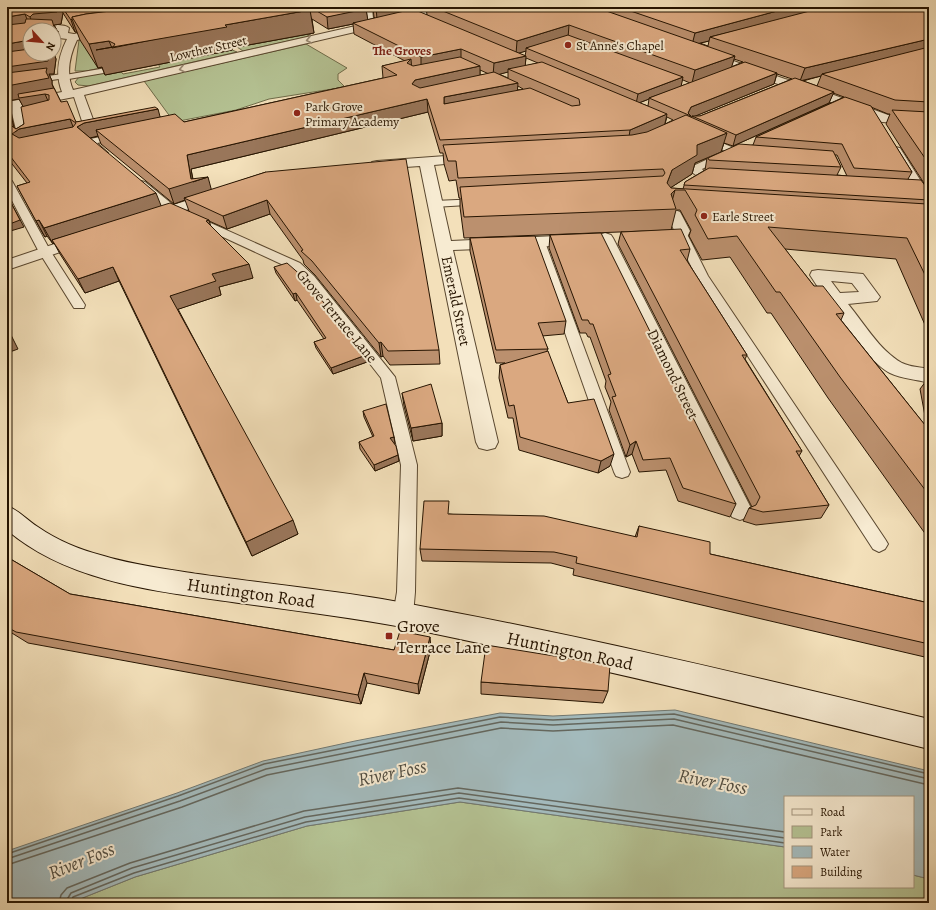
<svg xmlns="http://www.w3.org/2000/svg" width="936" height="910" font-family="Alegreya,serif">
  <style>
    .green { fill: #b5c394; stroke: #6e6c4a }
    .water { fill: #a3babc; stroke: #717871 }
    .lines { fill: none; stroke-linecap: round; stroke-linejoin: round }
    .shore { stroke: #64675e; stroke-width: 1.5 }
    .lane-casing { stroke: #59472f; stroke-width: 2 }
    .street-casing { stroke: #59472f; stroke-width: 2 }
    .secondary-casing { stroke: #261401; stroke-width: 2 }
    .lane { fill: #f7ebd2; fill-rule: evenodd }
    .street { fill: #f7ebd2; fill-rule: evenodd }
    .secondary { fill: #f7ebd2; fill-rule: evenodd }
    .wall { fill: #bb906e; stroke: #261401; fill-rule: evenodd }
    .shaded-wall { fill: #99765a; stroke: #261401 }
    .building { fill: #daa880; stroke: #261401; fill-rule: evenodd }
    .oneway { stroke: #998a74 }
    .poi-dot { fill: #8f2418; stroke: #f7ebd2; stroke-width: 1.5 }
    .labels { text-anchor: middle; stroke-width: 4; stroke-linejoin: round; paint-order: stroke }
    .far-poi-label { font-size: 13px; fill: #261401; stroke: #f7ebd2; text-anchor: start }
    .far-street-label { font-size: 13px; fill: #261401; stroke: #f7ebd2 }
    .far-neighbourhood-label { font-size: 13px; font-weight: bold; fill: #7a1f14; stroke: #f7ebd2 }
    .street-label { font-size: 15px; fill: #261401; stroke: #f7ebd2 }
    .near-street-label { font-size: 18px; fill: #261401; stroke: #f7ebd2 }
    .near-poi-label { font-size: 18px; fill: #261401; stroke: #f7ebd2; text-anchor: start }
    .near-water-label { font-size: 19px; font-style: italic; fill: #524e42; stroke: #f7ebd2 }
  </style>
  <rect width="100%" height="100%" fill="#f3e0ba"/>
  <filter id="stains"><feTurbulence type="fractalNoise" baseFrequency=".005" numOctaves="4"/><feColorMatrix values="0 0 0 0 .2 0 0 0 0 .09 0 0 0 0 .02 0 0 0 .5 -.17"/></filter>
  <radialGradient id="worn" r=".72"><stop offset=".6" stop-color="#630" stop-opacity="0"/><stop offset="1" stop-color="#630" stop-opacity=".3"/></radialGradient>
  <g class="green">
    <polygon points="312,33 306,37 243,51 237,47"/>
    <polygon points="95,35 155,57 86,71 75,71 79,40"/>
    <polygon points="306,44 347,68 338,74 338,80 345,87 269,99 236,110 174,122 144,81"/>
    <polygon points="232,50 237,52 89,86 78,85 75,82 79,77 119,69 123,74 160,67 158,64"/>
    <polygon points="460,802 785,847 785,887 913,887 913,875 929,879 929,903 70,903 135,877 307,826"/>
  </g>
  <polygon class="water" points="675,710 929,771 929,879 913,875 913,797 785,797 785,847 460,802 307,826 135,877 70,903 7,903 7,851 177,793 263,761 355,741 500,713 553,716"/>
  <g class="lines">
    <g class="shore">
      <polyline points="7,854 178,796 264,764 500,717 553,720 674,714 929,774"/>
      <polyline points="7,859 180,801 266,769 501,722 553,725 674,719 929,779"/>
      <polyline points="7,865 182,807 267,775 501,728 553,731 673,725 929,785"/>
      <polyline points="59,903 61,895 67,888 130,863 304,811 458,788 785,832"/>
      <polyline points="65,903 71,893 132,868 305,817 459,793 785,838"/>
      <polyline points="70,903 73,897 134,873 306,822 459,798 785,843"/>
    </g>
    <g class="lane-casing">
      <g id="lane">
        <polygon points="356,8 372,9 373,18 379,23 379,25 375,25 368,20 367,12 354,11 353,10"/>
        <polygon points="118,66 122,68 121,70 63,80 59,79 7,86 7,82 62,74 65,75"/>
        <polygon points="121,133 124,134 124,138 97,143 108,153 103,156 100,155 85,142 90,139"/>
        <polygon points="703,135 734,148 749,149 754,152 749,155 731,154 729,156 702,169 708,177 703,180 693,173 693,166 725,151 700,140 698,138"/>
        <polygon points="7,178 12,181 51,252 85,305 84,308 74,308 39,252 7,191"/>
        <polygon points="141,181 145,182 177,208 300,263 314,276 395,377 417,465 415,592 413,615 410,621 403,624 396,621 393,615 397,592 401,465 381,378 306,282 292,269 169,212 137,186 136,184"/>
        <polygon points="480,199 484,200 485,202 484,204 434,207 429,204 434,201"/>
        <polygon points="681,231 687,234 708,276 885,539 888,544 885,549 879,552 873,549 696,276 675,234"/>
        <polygon points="539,239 545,242 630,472 628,476 622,478 616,476 614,472 533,242"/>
      </g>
    </g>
    <g class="street-casing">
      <g id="street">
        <polygon points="400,7 413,7 419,10 434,7 453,7 451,9 418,16"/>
        <path d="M 382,20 L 385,21 L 387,23 L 385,25 L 84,95 L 94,122 L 108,119 L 112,120 L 114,123 C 110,129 92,131 85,130 L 74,97 L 23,107 L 30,138 L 24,142 L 18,138 L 11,109 L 7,110 L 7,102 L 62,92 C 55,74 58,57 67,39 L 59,38 L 59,31 L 54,32 L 54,30 L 36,30 C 41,25 63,23 69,28 L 68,33 L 74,34 L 108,27 L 113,30 L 111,32 L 77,40 C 69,57 66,74 73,90 Z"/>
        <polygon points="705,51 785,79 804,84 888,115 929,117 929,125 882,122 797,89 778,84 701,56 700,54"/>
        <polygon points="895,147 900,148 929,194 929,210 924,209 922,206 888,151 890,148"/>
        <polygon points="473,154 478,155 480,158 478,161 434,165 451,241 578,235 584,237 586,240 584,243 578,245 453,250 498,442 495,448 487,450 479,448 476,442 420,166 377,169 372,168 370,165 372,162 377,161"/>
        <polygon points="215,192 220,193 222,196 220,199 152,221 147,219 144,216 147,213"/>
        <polygon points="675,210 680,212 690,231 687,237 655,242 649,240 647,237 649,234 674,230 667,215 670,212"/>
        <polygon points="605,233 611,235 613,238 752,510 748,517 740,520 732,517 728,510 597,238 599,235"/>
        <polygon points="84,234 90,236 92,239 90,242 7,270 7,260"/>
        <path d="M 818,270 L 863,274 L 880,297 L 877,301 L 848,304 C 864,323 879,350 902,363 C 910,367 920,367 929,369 L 929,383 C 916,379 902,379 890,373 C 867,362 825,298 810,275 L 812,271 ZM 831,281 L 852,283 L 859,292 L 840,293 Z"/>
      </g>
    </g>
    <g class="secondary-casing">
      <path id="secondary" d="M 7,506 C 20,511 27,520 38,527 C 58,541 81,550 104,556 C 134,565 166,569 198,574 C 259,583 321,589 382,599 C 566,632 748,675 929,719 L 929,749 C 756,706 582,664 407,628 C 349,617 290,610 232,602 C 155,591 68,582 7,530 Z"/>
    </g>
    <use href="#lane" class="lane"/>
    <use href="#street" class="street"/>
    <use href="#secondary" class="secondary"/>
  </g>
  <g class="wall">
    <path d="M 7,7 L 409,7 L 406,9 L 406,11 L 427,15 L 426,7 L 929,7 L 929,191 L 886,124 L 890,114 L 888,114 L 871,107 L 912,172 L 908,179 L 929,191 L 929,334 L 896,259 L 785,249 L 814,286 L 844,313 L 841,320 L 929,430 L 929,539 L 828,398 L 771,313 L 767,313 L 730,257 L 702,260 L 689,236 L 691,230 L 680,210 L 676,210 L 671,230 L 464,238 L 460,207 L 460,198 L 459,198 L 456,180 L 449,181 L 444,164 L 443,153 L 440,153 L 428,112 L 191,169 L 193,179 L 212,190 L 266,172 L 439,350 L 440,364 L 390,365 L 383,356 L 381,357 L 315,275 L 304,264 L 303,260 L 270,214 L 227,229 L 209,221 L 210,226 L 253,278 L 219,287 L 221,295 L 178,309 L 298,534 L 252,556 L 119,281 L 85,293 L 60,254 L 54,243 L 53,244 L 47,236 L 45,237 L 43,234 L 17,186 L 27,183 L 9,160 L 7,160 L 7,105 L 10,111 L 14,127 L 16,129 L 24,124 L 23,106 L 19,99 ZM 365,8 L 373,8 L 374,17 L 375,18 L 367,20 L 366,9 ZM 63,13 L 75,32 L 77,32 L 80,40 L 98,68 L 102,67 L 105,75 L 232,50 L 232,48 L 314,33 L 312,19 L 328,29 L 353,24 L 354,34 L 405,61 L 382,66 L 383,78 L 184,122 L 160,117 L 76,122 L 61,102 L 52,84 L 52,81 L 49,74 L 54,74 L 56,59 L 54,54 L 30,54 L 30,30 L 54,30 L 54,52 L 57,50 L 59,40 L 58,32 L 54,25 L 61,24 ZM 709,41 L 708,46 L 700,43 ZM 526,51 L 525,56 L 518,53 ZM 526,58 L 538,63 L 525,66 ZM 734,59 L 743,62 L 731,67 ZM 480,70 L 489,74 L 480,75 ZM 508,72 L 508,78 L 499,74 ZM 777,74 L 792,79 L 700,116 L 695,116 L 774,84 ZM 821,76 L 817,86 L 803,81 ZM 682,80 L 683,80 L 690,83 L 681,86 ZM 518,86 L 523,89 L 517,90 ZM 833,93 L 844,97 L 756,137 L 753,145 L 721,152 L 724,143 L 733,146 L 829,103 ZM 649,99 L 648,106 L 639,103 ZM 667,117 L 673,120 L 665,124 ZM 98,136 L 101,144 L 174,204 L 185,200 L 189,211 L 161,206 L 90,138 ZM 835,155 L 837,155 L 847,176 L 837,175 L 841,167 ZM 707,158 L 705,170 L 685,182 L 683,189 L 671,188 L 670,188 L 692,174 L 695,163 Z"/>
    <polygon points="621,232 690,249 687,261 747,355 745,359 802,451 799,456 829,505 821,518 756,525 743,521 749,508 752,507 618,244"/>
    <polygon points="550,235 736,504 730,517 678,501 666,470 639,472 632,454 626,457 609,410 611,402 605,387 606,381 590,337 588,337 586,333 580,333 549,248"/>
    <polygon points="470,238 566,321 564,334 542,336 548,349 547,351 568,403 610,466 598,473 519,450 513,418 508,418 499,378 500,365 505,363 496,363 470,251"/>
    <polygon points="274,267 367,362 333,374 316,348 314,342 324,339 297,300 295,301 276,273"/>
    <polygon points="929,377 929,417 925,416 920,389"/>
    <polygon points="402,393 442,423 442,436 413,441 404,406"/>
    <polygon points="363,411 394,437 394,444 399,461 375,471 360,449 359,442 373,437 364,417"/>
    <polygon points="449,514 635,537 639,526 710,554 929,603 929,658 573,575 574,569 551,563 422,561 420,549"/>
    <polygon points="7,557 70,594 394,650 431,648 419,694 367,683 361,704 28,643 7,630"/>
    <polygon points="481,682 608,691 603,703 481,694"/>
  </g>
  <g class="shaded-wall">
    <polygon points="57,7 61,7 63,13 61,24 54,25 58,32 59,40 57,50 54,52 54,30 35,29 30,17 33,14"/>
    <polygon points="365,7 365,10 366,9 368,21 353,23 353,24 328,29 327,17"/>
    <polygon points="376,7 409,7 406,9 406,13 377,19"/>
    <polygon points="712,7 743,7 710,15"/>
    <polygon points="792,7 832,7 710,37 709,41 692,45 695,33"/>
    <polygon points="310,10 314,33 232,48 232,50 105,75 102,67 98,68 89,44 109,41 112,48 225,25"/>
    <polygon points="25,14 30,27 7,32 7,17"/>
    <polygon points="72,19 77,32 75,32 71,20"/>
    <polygon points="569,25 568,38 526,48 526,51 516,54 517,41"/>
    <polygon points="929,39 929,50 822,74 821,76 800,81 805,68"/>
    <polygon points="30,40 30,54 7,58 7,44"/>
    <polygon points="461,49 461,62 421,70 421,57"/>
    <polygon points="49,54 54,54 56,59 54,74 49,74 52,81 52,84 55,92 45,94 51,108 26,112 19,99 7,101 7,67"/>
    <polygon points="526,56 525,69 508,69 508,72 493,76 494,63"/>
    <polygon points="735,56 731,69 692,83 695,70"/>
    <polygon points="411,59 412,72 407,63"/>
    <polygon points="480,66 480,79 413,97 412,84 415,80"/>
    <polygon points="777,73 774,84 693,117 692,116 692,117 690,118 691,116 688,113 691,107"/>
    <polygon points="683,77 681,87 649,98 649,99 636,104 638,94"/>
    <polygon points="518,83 517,95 444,104 444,97"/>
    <polygon points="834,92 829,103 733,146 736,135"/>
    <polygon points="427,99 428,112 191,169 193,182 208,177 212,192 184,198 185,200 174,204 169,189 191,179 187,155"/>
    <polygon points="7,105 10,111 15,132 19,129 70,119 76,134 26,144 12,134 7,114"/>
    <polygon points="158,109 162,124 96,130 98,136 90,138 77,127 84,123"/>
    <polygon points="667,114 664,128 628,144 630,130"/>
    <polygon points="727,133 721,152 695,163 692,174 667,190 667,183 672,170 697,145"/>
    <polygon points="7,155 9,160 7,160"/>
    <polygon points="675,190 670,209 671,194"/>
    <polygon points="156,193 162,208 52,240 54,243 53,244 44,228"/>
    <polygon points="9,199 24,227 7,232 7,225"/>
    <polygon points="267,200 270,214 227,229 223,216"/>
    <polygon points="39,220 47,236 45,237 36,221"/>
    <polygon points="209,220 213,234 206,221"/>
    <polygon points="249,264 253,278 219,287 221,295 176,310 170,296 212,274"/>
    <polygon points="113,267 119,281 85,293 78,279"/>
    <polygon points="296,293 297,300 295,301 293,294"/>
    <polygon points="7,327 18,349 7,353"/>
    <polygon points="381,342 383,356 381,357 379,343"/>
    <polygon points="366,355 367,362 333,374 331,368"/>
    <polygon points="442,423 442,436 413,441 411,428"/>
    <polygon points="394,437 395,444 391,444 390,438"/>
    <polygon points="636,441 632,454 626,457 630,445"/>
    <polygon points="614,454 610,466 598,473 601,461"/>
    <polygon points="398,455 399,461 375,471 374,465"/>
    <polygon points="293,520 298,534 252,556 246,542"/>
    <polygon points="430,637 431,648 419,694 418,684"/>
    <polygon points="364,673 367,683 361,704 358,695"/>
  </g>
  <g class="building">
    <polygon points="7,7 57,7 57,12 33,14 30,17 25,14 7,17"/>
    <polygon points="62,7 143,7 86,14 72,17 72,19 71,20"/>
    <polygon points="143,7 305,7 310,10 225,25 227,27 96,50 113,47 115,44 109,41 89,44 72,17 86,14"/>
    <polygon points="310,7 364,7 366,9 327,17"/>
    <polygon points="433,7 595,7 735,56 695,70 569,25 517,41"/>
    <polygon points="619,7 704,7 713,10 725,7 792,7 695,33"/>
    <polygon points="825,7 929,7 929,39 805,68 710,37"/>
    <polygon points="413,9 526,56 494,63 461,49 421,57 353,23"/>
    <polygon points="26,19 30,19 52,20 54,27 53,30 30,30 30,40 7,44 7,25 25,23"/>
    <polygon points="568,35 683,77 638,94 526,48"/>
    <polygon points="929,47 929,102 895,100 822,74"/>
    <polygon points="30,49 30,54 49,54 48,61 7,67 7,52"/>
    <polygon points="460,57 480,66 415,80 412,84 420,88 494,72 518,83 444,97 444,104 530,88 572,106 580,105 579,99 508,69 542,62 667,114 630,130 440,140 427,99 187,155 191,179 208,177 169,189 96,130 175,114 184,122 397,75 382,66 411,59 407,63 413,66"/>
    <polygon points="745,62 777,73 691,107 688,113 691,116 649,98"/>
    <polygon points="47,68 46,72 49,78 7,86 7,73"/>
    <polygon points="795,78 834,92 736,135 692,116 700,116"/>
    <path d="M 54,88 L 61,102 L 67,101 L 76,122 L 155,107 L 158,109 L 84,123 L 77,127 L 156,193 L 44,228 L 39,220 L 36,221 L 17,186 L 30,182 L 7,152 L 7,114 L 9,124 L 16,129 L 24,124 L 21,107 L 49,100 L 49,95 L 45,94 L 19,98 L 18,94 ZM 70,119 L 76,123 L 73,127 L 19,138 L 12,134 L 19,129 Z"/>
    <polygon points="845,97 871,106 912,172 854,168 842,144 756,137"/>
    <polygon points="892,110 929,112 929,164"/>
    <polygon points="686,115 727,133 697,145 697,155 672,170 667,183 671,188 927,204 929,208 929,283 907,238 768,227 814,286 823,286 844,313 836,314 929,430 929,495 840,377 780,292 776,292 737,236 708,239 695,215 697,210 685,190 675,190 671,194 676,209 464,217 460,187 663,176 665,173 663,169 458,178 456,161 448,161 443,145 632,135 647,132"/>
    <polygon points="739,144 833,151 841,167 709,160 708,158"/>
    <polygon points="406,159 439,350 388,351 381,342 379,343 312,261 301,251 303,250 267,200 223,216 184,198 266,172"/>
    <polygon points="709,168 921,180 929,191 929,200 684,185 685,182"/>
    <polygon points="7,199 9,199 20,220 7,225"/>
    <polygon points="170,203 209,220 206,221 249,264 212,274 216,281 170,296 293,520 246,542 113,267 78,279 52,240"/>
    <polygon points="681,229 690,249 680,250 747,355 742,355 802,451 796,451 829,505 763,512 749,508 756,505 760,497 621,232"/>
    <polygon points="601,233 736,504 683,488 670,458 643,460 636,441 630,445 612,397 616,396 608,375 611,374 593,324 590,324 588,320 582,320 550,235"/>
    <polygon points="535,236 566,321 538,323 548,349 496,350 470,238"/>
    <polygon points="287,263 303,277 366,355 331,368 314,342 326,338 296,293 293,294 274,267"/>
    <polygon points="548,351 568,403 594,399 614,454 601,461 520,437 514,405 509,406 500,365"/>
    <polygon points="431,384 442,423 411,428 402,393"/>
    <polygon points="386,404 394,437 390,438 396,446 398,455 374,465 359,442 374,436 363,411"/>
    <polygon points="424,501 449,501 448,514 544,516 637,537 639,526 710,542 710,554 929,603 929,644 576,563 577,557 554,552 420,549"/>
    <polygon points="7,557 70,594 394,650 400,631 430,637 418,684 364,673 358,695 16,632 7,627"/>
    <polygon points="486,645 610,665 608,691 481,682"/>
  </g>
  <defs><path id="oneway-chevron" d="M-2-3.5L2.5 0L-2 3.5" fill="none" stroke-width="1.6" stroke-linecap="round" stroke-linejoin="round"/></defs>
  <g class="oneway">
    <use href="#oneway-chevron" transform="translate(309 40) rotate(167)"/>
    <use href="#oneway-chevron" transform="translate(182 69) rotate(167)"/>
  </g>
  <g class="poi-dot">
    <circle cx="568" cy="45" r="4"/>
    <circle cx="297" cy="113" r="4"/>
    <circle cx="704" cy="216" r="4"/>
    <rect x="385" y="632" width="8" height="8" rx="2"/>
  </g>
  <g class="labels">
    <g class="far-poi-label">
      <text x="576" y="50">St Anne's Chapel</text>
      <text x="305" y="111">Park Grove<tspan x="305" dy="15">Primary Academy</tspan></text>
      <text x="712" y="221">Earle Street</text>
    </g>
    <g class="far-street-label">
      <text transform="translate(208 48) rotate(-13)" y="5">Lowther Street</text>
    </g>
    <g class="far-neighbourhood-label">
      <text x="402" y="55">The Groves</text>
    </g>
    <g class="street-label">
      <text transform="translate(456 301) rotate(78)" y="5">Emerald Street</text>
      <text transform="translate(337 316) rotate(50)" y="5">Grove Terrace Lane</text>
      <text transform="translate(673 374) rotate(64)" y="5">Diamond Street</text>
    </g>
    <g class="near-street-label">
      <text transform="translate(251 593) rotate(8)" y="6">Huntington Road</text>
      <text transform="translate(570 651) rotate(12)" y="6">Huntington Road</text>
    </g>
    <g class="near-poi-label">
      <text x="397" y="632">Grove<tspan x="397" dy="21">Terrace Lane</tspan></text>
    </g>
    <g class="near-water-label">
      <text transform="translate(392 772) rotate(-12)" y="7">River Foss</text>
      <text transform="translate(713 781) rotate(11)" y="7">River Foss</text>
      <text transform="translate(81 860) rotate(-22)" y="7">River Foss</text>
    </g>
  </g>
  <rect width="936" height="910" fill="none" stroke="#f3e0ba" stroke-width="24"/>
  <rect x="8" y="8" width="920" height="894" fill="none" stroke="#261401" stroke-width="2"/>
  <rect x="12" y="12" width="912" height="886" fill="none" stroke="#261401"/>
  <rect x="784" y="796" width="130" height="92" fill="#f7ebd2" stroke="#a3957e"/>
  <rect x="792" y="809" width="20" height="6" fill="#f7ebd2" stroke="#a3957e"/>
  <text x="820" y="816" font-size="12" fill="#261401">Road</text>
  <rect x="792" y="826" width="20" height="12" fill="#b5c394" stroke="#a3957e"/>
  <text x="820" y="836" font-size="12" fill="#261401">Park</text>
  <rect x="792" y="846" width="20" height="12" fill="#a3babc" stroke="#a3957e"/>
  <text x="820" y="856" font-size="12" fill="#261401">Water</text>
  <rect x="792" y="866" width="20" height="12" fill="#daa880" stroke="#a3957e"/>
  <text x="820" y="876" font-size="12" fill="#261401">Building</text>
  <g transform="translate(42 42) rotate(117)"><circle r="19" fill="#f7ebd2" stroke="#a3957e"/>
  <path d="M0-3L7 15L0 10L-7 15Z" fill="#8f2418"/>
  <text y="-6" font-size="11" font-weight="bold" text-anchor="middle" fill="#261401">N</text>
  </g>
  <rect width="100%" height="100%" filter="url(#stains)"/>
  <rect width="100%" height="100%" fill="url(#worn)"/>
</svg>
